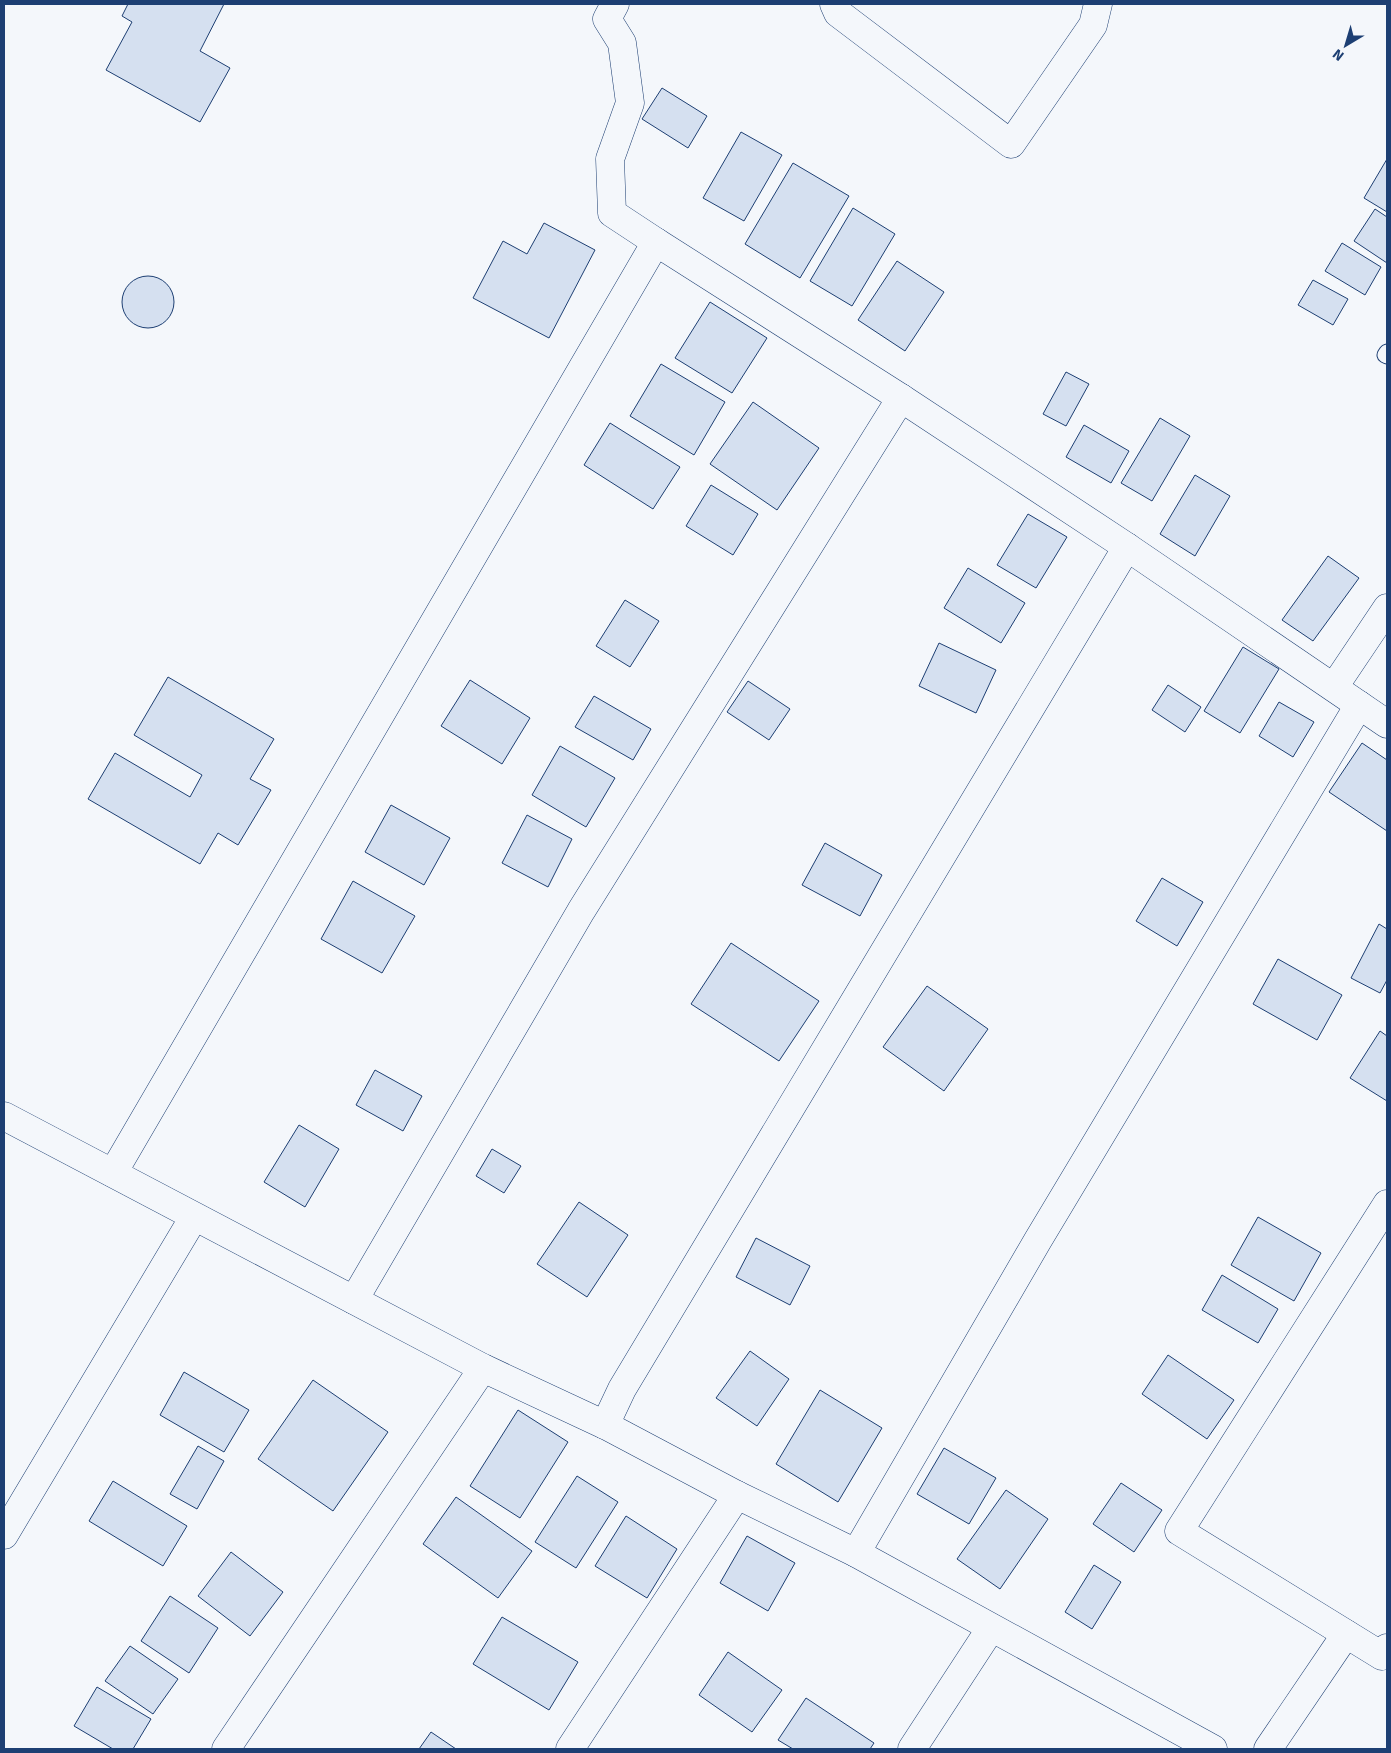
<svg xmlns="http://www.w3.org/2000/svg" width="1391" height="1753" font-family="Signika,sans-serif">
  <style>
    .building { fill: #d5e0f0; stroke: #1d3f73 }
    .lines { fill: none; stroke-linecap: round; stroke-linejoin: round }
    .lane-casing { stroke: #1d3f73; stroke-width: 17 }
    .street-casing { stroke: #1d3f73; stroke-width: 29 }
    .lane { stroke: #f4f7fb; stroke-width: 15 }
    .street { stroke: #f4f7fb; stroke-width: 28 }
  </style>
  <rect width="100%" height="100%" fill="#f4f7fb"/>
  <g class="building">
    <polygon points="128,4 224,4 200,51 230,68 200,122 106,70 132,22 122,16"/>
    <polygon points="662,88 707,116 688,148 642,119"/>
    <polygon points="741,132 782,155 744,221 703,198"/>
    <polygon points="1387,159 1387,212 1364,198"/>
    <polygon points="793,163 849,196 800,278 745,244"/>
    <polygon points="853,208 895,234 852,306 810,281"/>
    <polygon points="1375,209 1387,217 1387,263 1354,241"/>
    <polygon points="544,223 595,250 549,338 473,298 503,241 527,254"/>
    <polygon points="1342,243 1381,267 1365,295 1325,271"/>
    <polygon points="897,261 944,292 905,351 858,320"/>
    <circle cx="148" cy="302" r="26"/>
    <polygon points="1313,280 1348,299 1333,325 1298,305"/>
    <polygon points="710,302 767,338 732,393 675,358"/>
    <polygon points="661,364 725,402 694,455 630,416"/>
    <polygon points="1066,372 1089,384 1066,426 1043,414"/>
    <polygon points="753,402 819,448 777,510 710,464"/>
    <polygon points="1160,418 1190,436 1152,501 1121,483"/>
    <polygon points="610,423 680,467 653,509 584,465"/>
    <polygon points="1084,425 1129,451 1111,483 1066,457"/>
    <polygon points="1195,475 1230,496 1195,556 1160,534"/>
    <polygon points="711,485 758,514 733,555 686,526"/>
    <polygon points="1028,514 1067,537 1036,588 997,565"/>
    <polygon points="1328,556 1359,578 1313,641 1282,620"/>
    <polygon points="968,568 1025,603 1001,643 944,608"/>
    <polygon points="625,600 659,621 630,667 596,646"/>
    <polygon points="939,643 996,670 976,713 919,686"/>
    <polygon points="1243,647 1279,669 1240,733 1204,711"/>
    <polygon points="168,677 274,739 250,779 271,790 238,845 218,833 200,864 88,799 115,753 190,797 202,775 134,735"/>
    <polygon points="470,680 530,718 502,764 441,726"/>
    <polygon points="748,681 790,709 769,740 727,712"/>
    <polygon points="1168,685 1201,707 1185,732 1152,710"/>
    <polygon points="594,696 651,729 633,760 575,727"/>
    <polygon points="1279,702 1314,722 1293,757 1259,736"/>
    <polygon points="1362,743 1387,760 1387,831 1329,792"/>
    <polygon points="560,746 615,778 586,827 532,795"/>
    <polygon points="391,805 450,838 424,885 365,852"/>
    <polygon points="527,815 572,839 548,887 502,863"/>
    <polygon points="825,843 882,875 860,916 802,885"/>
    <polygon points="1162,878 1203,902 1177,946 1136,921"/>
    <polygon points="353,881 415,916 382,973 321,939"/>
    <polygon points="1379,924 1387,929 1387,980 1380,993 1351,978"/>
    <polygon points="731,943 819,1001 779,1061 691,1004"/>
    <polygon points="1278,959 1342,995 1317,1040 1253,1004"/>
    <polygon points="927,986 988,1029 944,1091 883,1047"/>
    <polygon points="1380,1031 1387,1036 1387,1101 1350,1078"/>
    <polygon points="375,1070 422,1096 403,1131 356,1105"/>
    <polygon points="299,1125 339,1149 305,1207 264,1182"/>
    <polygon points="492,1149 521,1166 504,1193 476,1176"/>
    <polygon points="579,1202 628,1235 587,1297 537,1264"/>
    <polygon points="1258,1217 1321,1253 1294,1301 1231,1265"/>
    <polygon points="756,1238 810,1266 790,1305 736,1277"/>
    <polygon points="1222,1275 1278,1309 1258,1343 1202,1310"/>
    <polygon points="750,1351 789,1379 757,1426 716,1398"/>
    <polygon points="1168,1355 1234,1400 1207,1439 1142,1394"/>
    <polygon points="184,1372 249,1410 224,1452 160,1415"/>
    <polygon points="313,1380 388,1432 333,1511 258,1459"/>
    <polygon points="820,1390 882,1428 838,1502 776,1464"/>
    <polygon points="518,1410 568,1442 520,1518 470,1486"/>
    <polygon points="198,1446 224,1461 197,1509 170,1494"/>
    <polygon points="944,1448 996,1478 969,1524 917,1494"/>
    <polygon points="577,1476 618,1502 576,1568 535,1542"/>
    <polygon points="113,1481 187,1526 163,1566 89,1521"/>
    <polygon points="1121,1483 1162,1510 1134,1552 1093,1524"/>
    <polygon points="1006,1490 1048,1519 1000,1589 957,1559"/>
    <polygon points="456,1497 532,1551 498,1598 423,1544"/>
    <polygon points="626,1516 677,1549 647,1598 595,1566"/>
    <polygon points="747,1536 795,1563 768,1611 720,1583"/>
    <polygon points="231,1552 283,1592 250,1636 198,1596"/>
    <polygon points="1094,1565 1121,1582 1092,1629 1065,1612"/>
    <polygon points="170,1596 218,1628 189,1673 141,1641"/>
    <polygon points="502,1617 578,1662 549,1710 473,1664"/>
    <polygon points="130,1646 178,1679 153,1714 105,1681"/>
    <polygon points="728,1652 782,1690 752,1732 699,1695"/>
    <polygon points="97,1687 151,1719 133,1749 113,1749 74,1726"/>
    <polygon points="806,1698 874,1743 870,1749 793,1749 778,1740"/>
    <polygon points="431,1732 456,1749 419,1749"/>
  </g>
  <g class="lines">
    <g class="lane-casing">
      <polyline id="lane" points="1387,352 1385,355 1387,356"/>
    </g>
    <g class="street-casing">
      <g id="street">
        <polyline points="615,4 607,19 622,43 630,103 610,159 612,213 656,242"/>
        <polyline points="834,4 838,13 1011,144 1093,25 1098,4"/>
        <polyline points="1334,687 1387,608"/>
        <polyline points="4,1116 483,1368 605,1425 737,1495 856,1553 1213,1749"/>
        <polyline points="113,1173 656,242 901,398 1127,547 1387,724"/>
        <polyline points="1387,1204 1179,1531 1382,1656 1387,1648"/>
        <polyline points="354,1300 581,911 901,398"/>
        <polyline points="605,1425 622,1389 1127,547"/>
        <polyline points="4,1535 194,1217"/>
        <polyline points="856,1553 1038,1240 1359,705"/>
        <polyline points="226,1749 483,1368"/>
        <polyline points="570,1749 737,1495"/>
        <polyline points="912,1749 991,1628"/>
        <polyline points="1268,1749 1346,1634"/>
      </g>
    </g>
    <use href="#lane" class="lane"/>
    <use href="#street" class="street"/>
  </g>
  <rect width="1391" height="1753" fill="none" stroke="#1d3f73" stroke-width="10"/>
  <g transform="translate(1346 45) rotate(218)" stroke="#f4f7fb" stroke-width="4" paint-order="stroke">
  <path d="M0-4L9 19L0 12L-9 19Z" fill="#1d3f73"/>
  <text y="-8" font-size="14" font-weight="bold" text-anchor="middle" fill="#1d3f73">N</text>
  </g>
</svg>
